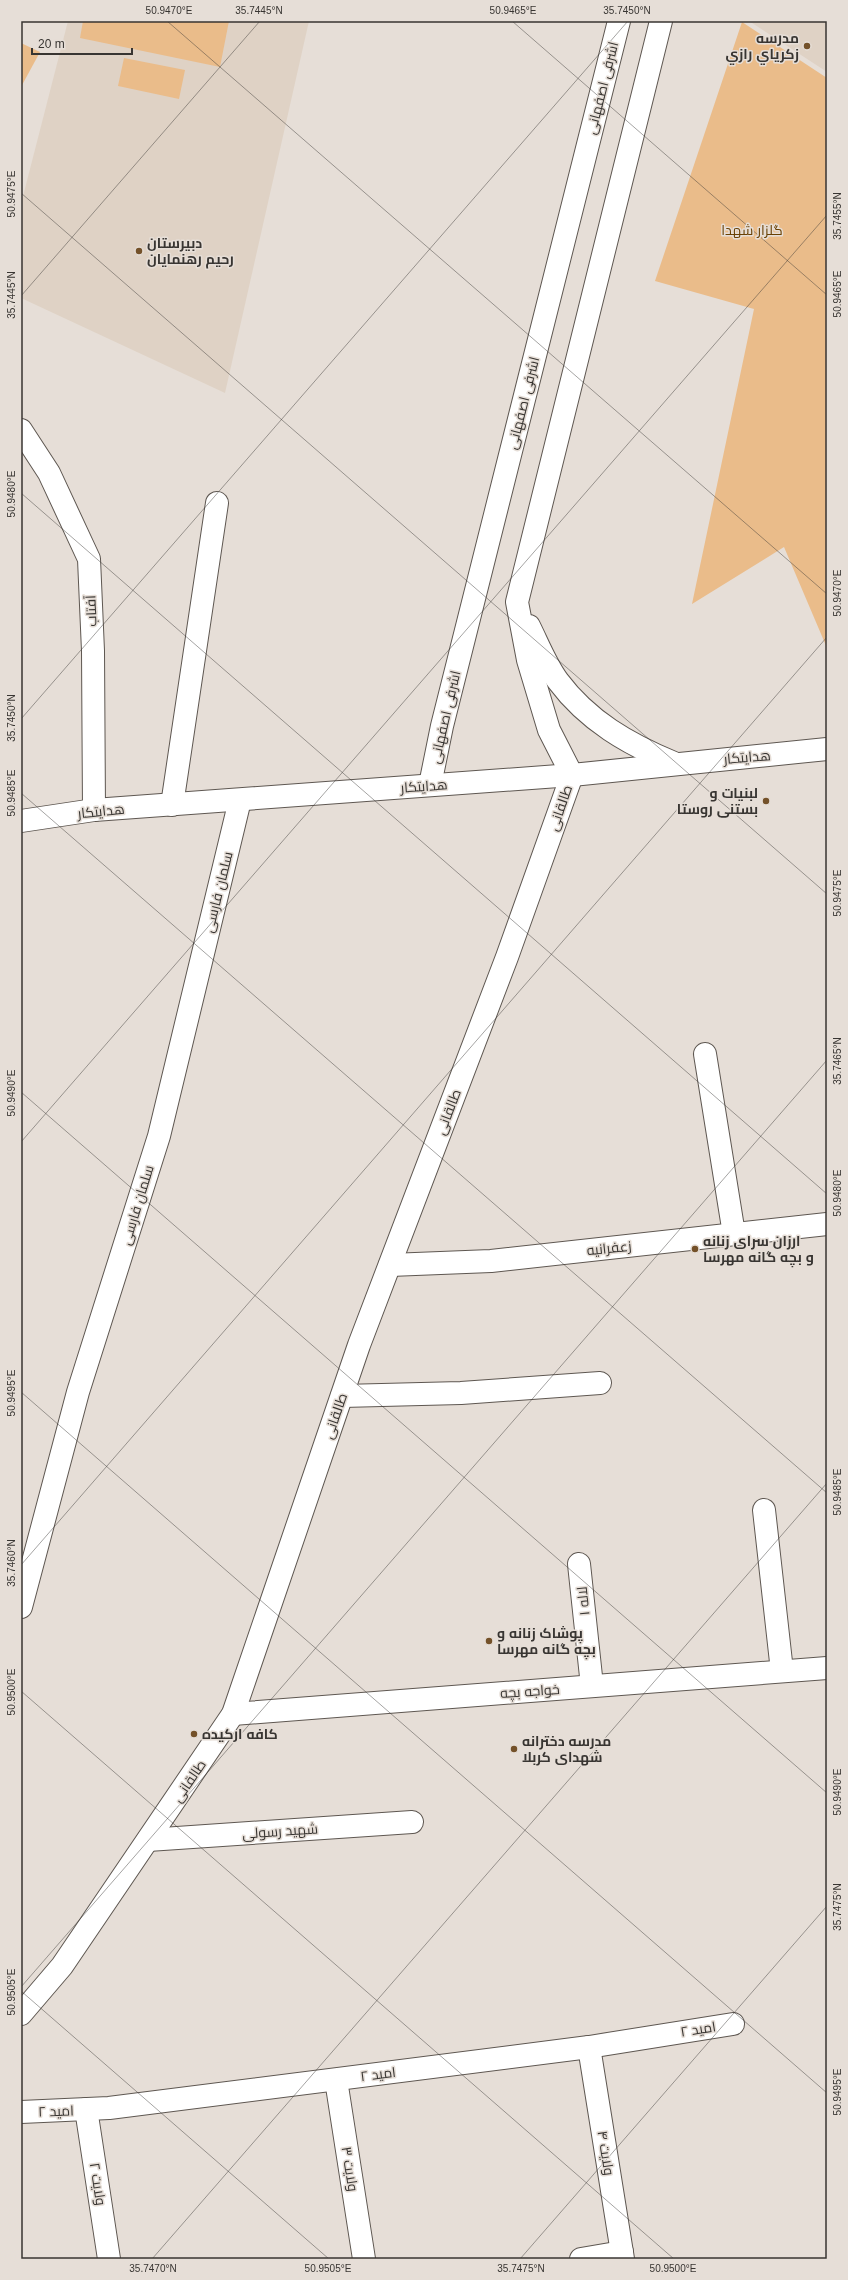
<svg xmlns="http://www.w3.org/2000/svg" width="848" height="2280" font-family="Arial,Cairo,sans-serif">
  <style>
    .built { fill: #dfd2c5 }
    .green { fill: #eabc8a }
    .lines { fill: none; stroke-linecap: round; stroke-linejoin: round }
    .street-casing { stroke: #5e5751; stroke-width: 24 }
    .secondary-casing { stroke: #5e5751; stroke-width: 24 }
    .street { stroke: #fff; stroke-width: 22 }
    .secondary { stroke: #fff; stroke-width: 22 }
    .ticks { fill: none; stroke: #383532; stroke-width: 1; stroke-opacity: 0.45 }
    .poi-dot { fill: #745129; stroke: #e6ded7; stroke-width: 1.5 }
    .labels { text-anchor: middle; stroke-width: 3; stroke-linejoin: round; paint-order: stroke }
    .poi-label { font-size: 14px; font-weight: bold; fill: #383532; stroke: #e6ded7; text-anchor: start }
    .street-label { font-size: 14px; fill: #383532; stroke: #e6ded7 }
    .park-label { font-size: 14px; fill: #694003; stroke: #e6ded7 }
    .neatline { fill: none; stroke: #383532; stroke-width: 1.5 }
    .ticks-label { font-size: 10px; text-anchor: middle; fill: #383532 }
  </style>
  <rect width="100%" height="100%" fill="#e6ded7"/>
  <g class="built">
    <polygon points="68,21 309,21 225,393 21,298 21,204"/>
    <polygon points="749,21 827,21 827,72"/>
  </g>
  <g class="green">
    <polygon points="83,21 229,21 220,67 80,38"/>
    <polygon points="742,22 827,78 827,648 784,547 692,604 754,309 655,281"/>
    <polygon points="21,43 40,52 21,87"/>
    <polygon points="124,58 185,70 179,99 118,86"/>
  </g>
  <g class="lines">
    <g class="street-casing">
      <g id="street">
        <polyline points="21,430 49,473 89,559 93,651 94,810"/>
        <polyline points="172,805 217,503"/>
        <polyline points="705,1054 734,1234"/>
        <polyline points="390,1265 491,1261 827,1224"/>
        <polyline points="342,1396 461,1393 600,1383"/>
        <polyline points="764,1510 782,1671"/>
        <polyline points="579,1564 592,1686"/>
        <polyline points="148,1840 412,1822"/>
        <polyline points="589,2047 623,2259"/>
        <polyline points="336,2080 364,2259"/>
        <polyline points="86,2109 109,2259"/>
        <polyline points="21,2112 109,2108 589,2047 733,2024"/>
        <polyline points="581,2259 622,2252"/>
      </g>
    </g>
    <g class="secondary-casing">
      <g id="secondary">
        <path d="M 529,626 C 538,644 546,665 558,681 C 588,721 628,744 674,763"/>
        <polyline points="572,775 549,730 528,660 517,602 661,21"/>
        <polyline points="430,785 442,726 619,21"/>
        <polyline points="21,821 94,810 572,775 827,749"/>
        <polyline points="21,1607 78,1392 159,1136 240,800"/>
        <polyline points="233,1714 827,1668"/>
        <polyline points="21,2014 62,1966 233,1714 359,1345 507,957 572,775"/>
      </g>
    </g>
    <use href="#street" class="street"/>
    <use href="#secondary" class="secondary"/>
  </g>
  <path class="ticks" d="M 167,21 L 827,594M 512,21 L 827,295M 21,193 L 827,894M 21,296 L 260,21M 21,493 L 827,1194M 21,719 L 628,21M 21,793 L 827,1493M 21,1092 L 827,1793M 21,1142 L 827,215M 21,1392 L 827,2093M 21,1565 L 827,637M 21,1691 L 674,2259M 21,1987 L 827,1060M 21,1991 L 329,2259M 152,2259 L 827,1483M 520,2259 L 827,1906"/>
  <g class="poi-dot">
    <circle cx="807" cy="46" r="4"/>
    <circle cx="139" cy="251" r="4"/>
    <circle cx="766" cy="801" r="4"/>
    <circle cx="695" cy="1249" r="4"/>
    <circle cx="489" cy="1641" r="4"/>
    <circle cx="194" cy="1734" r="4"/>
    <circle cx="514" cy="1749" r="4"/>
  </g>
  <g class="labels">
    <g class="poi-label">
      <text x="799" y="43" text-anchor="end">مدرسه<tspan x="799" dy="16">زكرياي رازي</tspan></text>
      <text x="147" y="248">دبیرستان<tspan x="147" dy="16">رحیم رهنمایان</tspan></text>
      <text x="758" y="798" text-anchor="end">لبنیات و<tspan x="758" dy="16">بستنی روستا</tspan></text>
      <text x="703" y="1246">ارزان سرای زنانه<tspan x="703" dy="16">و بچه گانه مهرسا</tspan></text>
      <text x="497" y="1638">پوشاک زنانه و<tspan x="497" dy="16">بچه گانه مهرسا</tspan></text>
      <text x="202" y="1739">کافه ارکیده</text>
      <text x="522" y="1746">مدرسه دخترانه<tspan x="522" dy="16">شهدای کربلا</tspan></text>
    </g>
    <g class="street-label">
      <text transform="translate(602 88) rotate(-76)" y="5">اشرفی اصفهانی</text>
      <text transform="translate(523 403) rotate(-76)" y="5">اشرفی اصفهانی</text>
      <text transform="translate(91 611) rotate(-92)" y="5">آفتاب</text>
      <text transform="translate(445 717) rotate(-77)" y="5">اشرفی اصفهانی</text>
      <text transform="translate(747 757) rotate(-5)" y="5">هدایتکار</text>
      <text transform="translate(424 786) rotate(-4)" y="5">هدایتکار</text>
      <text transform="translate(560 808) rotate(-71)" y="5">طالقانی</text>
      <text transform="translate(101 811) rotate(-6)" y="5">هدایتکار</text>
      <text transform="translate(218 892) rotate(-76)" y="5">سلمان فارسی</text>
      <text transform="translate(448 1112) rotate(-69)" y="5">طالقانی</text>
      <text transform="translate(137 1205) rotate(-73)" y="5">سلمان فارسی</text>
      <text transform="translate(609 1248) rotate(-6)" y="5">زعفرانیه</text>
      <text transform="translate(335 1416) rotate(-71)" y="5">طالقانی</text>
      <text transform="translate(583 1601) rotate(-96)" y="5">لاله ۱</text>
      <text transform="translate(530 1691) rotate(-4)" y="5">خواجه بچه</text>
      <text transform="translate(189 1781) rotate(-56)" y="5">طالقانی</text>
      <text transform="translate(280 1831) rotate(-4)" y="5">شهید رسولی</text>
      <text transform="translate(698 2029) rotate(-9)" y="5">امید ۲</text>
      <text transform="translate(378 2074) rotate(-7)" y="5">امید ۲</text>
      <text transform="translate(56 2111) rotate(-2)" y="5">امید ۲</text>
      <text transform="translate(606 2153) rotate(81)" y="5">ولایت ۴</text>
      <text transform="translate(350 2169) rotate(81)" y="5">ولایت ۳</text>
      <text transform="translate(98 2184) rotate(81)" y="5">ولایت ۲</text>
    </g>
    <g class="park-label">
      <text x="752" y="235">گلزار شهدا</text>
    </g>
  </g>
  <rect width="848" height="2280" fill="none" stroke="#e6ded7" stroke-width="44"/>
  <path d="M32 48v6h100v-6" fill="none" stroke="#383532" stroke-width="2"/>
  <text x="38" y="48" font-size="12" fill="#383532" stroke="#e6ded7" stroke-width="3" paint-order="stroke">20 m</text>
  <rect x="22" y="22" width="804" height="2236" class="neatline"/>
  <g class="ticks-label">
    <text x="169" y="14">50.9470°E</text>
    <text x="259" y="14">35.7445°N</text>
    <text x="513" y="14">50.9465°E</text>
    <text x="627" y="14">35.7450°N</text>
    <text transform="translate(11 194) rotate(-90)" y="4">50.9475°E</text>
    <text transform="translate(837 216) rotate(-90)" y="4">35.7455°N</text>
    <text transform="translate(837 294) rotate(-90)" y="4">50.9465°E</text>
    <text transform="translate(11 295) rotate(-90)" y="4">35.7445°N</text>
    <text transform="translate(11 494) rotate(-90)" y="4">50.9480°E</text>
    <text transform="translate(837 593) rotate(-90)" y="4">50.9470°E</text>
    <text transform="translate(11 718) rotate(-90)" y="4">35.7450°N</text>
    <text transform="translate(11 793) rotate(-90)" y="4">50.9485°E</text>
    <text transform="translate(837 893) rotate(-90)" y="4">50.9475°E</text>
    <text transform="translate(837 1061) rotate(-90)" y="4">35.7465°N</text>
    <text transform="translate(11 1093) rotate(-90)" y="4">50.9490°E</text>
    <text transform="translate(837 1193) rotate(-90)" y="4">50.9480°E</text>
    <text transform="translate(11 1393) rotate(-90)" y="4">50.9495°E</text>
    <text transform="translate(837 1492) rotate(-90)" y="4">50.9485°E</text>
    <text transform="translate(11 1563) rotate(-90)" y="4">35.7460°N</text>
    <text transform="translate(11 1692) rotate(-90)" y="4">50.9500°E</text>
    <text transform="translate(837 1792) rotate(-90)" y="4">50.9490°E</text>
    <text transform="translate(837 1907) rotate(-90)" y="4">35.7475°N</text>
    <text transform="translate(11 1992) rotate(-90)" y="4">50.9505°E</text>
    <text transform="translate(837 2092) rotate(-90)" y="4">50.9495°E</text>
    <text x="153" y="2272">35.7470°N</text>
    <text x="328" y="2272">50.9505°E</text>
    <text x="521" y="2272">35.7475°N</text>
    <text x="673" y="2272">50.9500°E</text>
  </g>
</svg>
